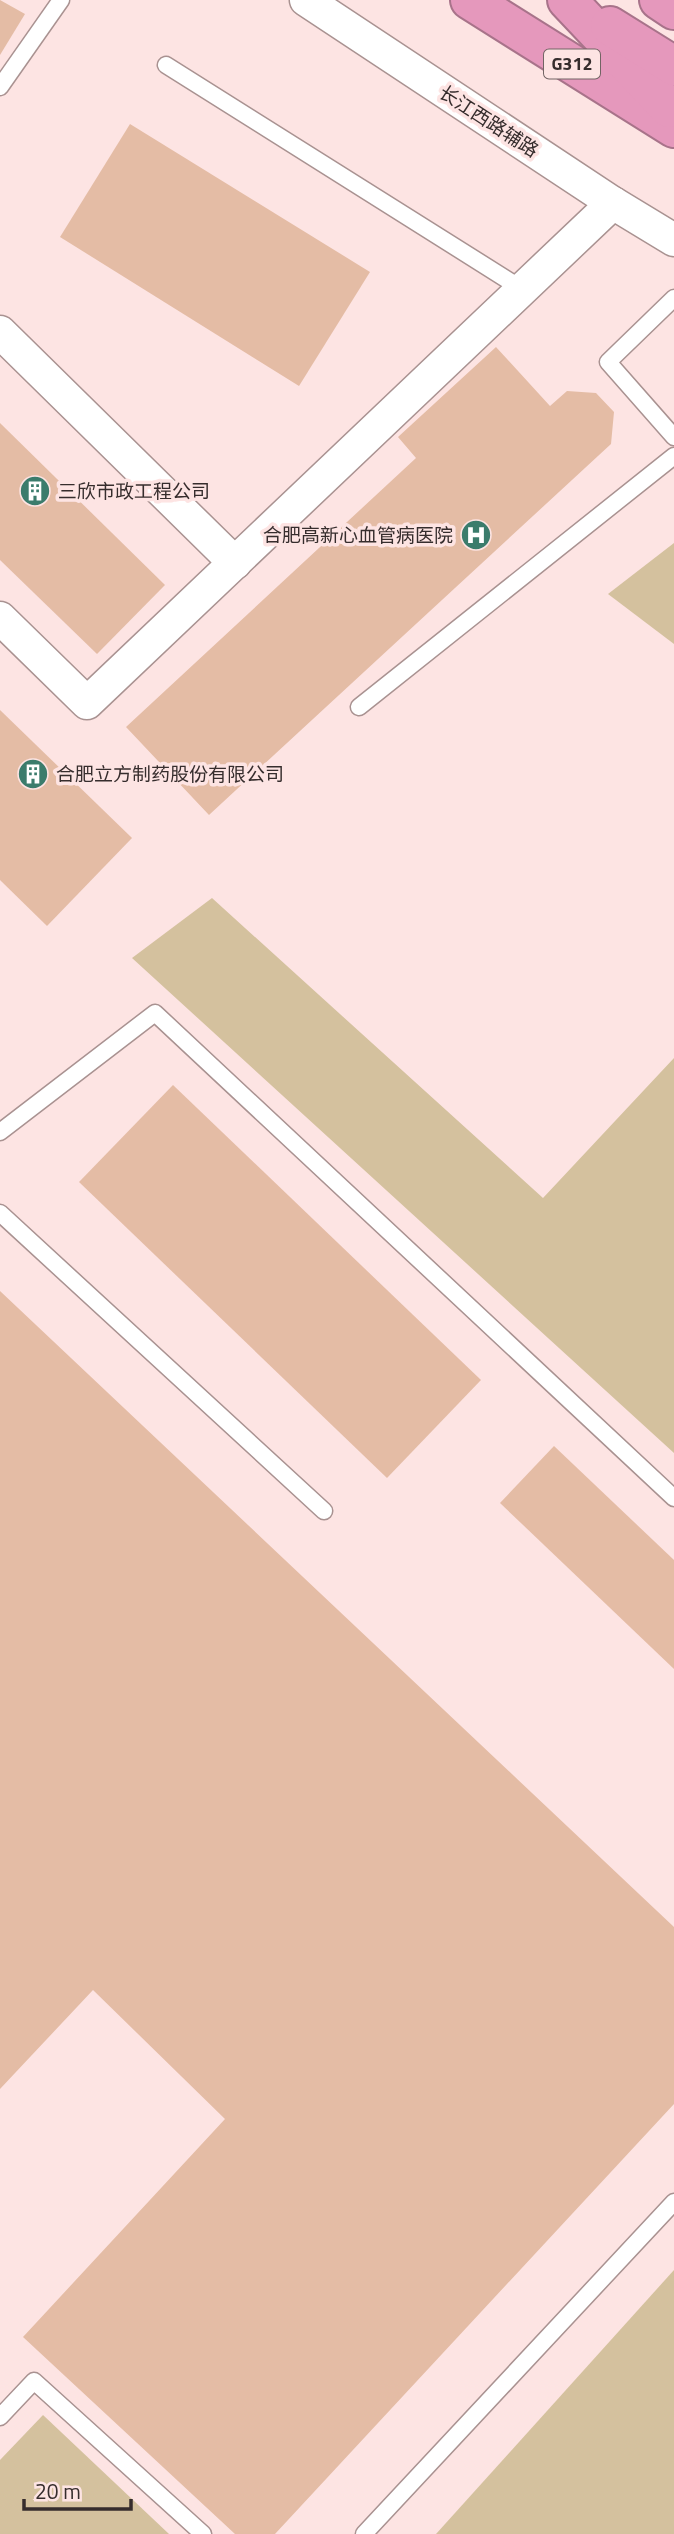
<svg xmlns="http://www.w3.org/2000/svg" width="674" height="2534" font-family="'Titillium Web','Noto Sans SC',sans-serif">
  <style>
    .green { fill: #d4c19e }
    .building { fill: #e4bca5 }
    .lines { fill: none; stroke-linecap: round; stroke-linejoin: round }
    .lane-casing { stroke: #a99291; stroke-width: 19 }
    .street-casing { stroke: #a99291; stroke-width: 35 }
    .highway-casing { stroke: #a8738a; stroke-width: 42 }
    .lane { stroke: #fff; stroke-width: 16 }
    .street { stroke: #fff; stroke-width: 32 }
    .highway { stroke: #e598bc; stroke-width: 38 }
    .labels { text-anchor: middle; stroke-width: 7; stroke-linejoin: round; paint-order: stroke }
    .shield { fill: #fde4e3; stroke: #726464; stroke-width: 2 }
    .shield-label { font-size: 18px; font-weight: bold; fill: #362d2d }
    .street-label { font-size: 19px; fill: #362d2d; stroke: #fde4e3 }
    .poi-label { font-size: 19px; fill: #362d2d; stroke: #fde4e3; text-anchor: start }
  </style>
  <rect width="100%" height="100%" fill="#fde4e3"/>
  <g class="green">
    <polygon points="674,543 674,644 608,594"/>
    <polygon points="212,898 543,1198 674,1058 674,1453 132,958"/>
    <polygon points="674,2270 674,2534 436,2534"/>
    <polygon points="43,2415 169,2534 0,2534 0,2460"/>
  </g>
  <g class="building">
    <polygon points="0,0 25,14 0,55"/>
    <polygon points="130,124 370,272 299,386 60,237"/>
    <polygon points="496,347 550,406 567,391 596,393 614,412 611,444 209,815 126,727 416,458 398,437"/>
    <polygon points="0,423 165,585 97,654 0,560"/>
    <polygon points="0,710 132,838 47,926 0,880"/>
    <polygon points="173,1085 481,1380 387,1478 79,1182"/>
    <polygon points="0,1291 674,1927 674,2104 275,2534 235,2534 23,2337 225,2119 93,1990 0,2089"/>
    <polygon points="554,1446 674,1560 674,1669 500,1503"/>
  </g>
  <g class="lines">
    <g class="lane-casing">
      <g id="lane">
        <polyline points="166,65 522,289"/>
        <polyline points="0,87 61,0"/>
        <polyline points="674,298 608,362 674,437"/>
        <polyline points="359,707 674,456"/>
        <polyline points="0,1132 155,1013 674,1498"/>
        <polyline points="0,1213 324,1511"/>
        <polyline points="0,2417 34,2381 203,2534"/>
        <polyline points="364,2534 674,2202"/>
      </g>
    </g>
    <g class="street-casing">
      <g id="street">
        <polyline points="306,0 613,203 674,240"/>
        <polyline points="0,332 235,563"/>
        <polyline points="0,618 87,703 613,203"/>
      </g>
    </g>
    <g class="highway-casing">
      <g id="highway">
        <polyline points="470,0 674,128"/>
        <polyline points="567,0 669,108"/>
        <polyline points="659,0 674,10"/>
        <polyline points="610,26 674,66"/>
      </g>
    </g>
    <use href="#lane" class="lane"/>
    <use href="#street" class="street"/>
    <use href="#highway" class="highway"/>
  </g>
  <defs>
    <g id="building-disc" transform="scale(1.575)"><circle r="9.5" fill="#3b7c6c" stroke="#fde4e3"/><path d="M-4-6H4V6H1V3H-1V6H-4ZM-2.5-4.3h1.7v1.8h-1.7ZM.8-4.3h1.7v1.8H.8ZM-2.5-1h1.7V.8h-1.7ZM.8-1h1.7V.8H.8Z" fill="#fff"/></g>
    <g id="hospital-disc" transform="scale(1.575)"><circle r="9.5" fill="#3b7c6c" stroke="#fde4e3"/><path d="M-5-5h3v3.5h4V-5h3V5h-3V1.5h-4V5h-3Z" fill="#fff"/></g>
  </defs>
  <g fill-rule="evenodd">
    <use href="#building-disc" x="35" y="491"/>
    <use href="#hospital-disc" x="476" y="535"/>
    <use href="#building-disc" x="33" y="774"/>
  </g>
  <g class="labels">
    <rect class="shield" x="544" y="49.5" width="56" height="29" rx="5"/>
    <g class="shield-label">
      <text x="572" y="70">G312</text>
    </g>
    <g class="street-label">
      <text transform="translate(489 121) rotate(33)" y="7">长江西路辅路</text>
    </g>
    <g class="poi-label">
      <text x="58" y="498">三欣市政工程公司</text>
      <text x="453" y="542" text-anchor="end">合肥高新心血管病医院</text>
      <text x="56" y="781">合肥立方制药股份有限公司</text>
    </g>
  </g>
  <path d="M24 2499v10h107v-10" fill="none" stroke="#362d2d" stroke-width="3.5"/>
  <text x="35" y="2499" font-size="21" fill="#362d2d" stroke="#fde4e3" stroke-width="5" paint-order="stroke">20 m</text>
</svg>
